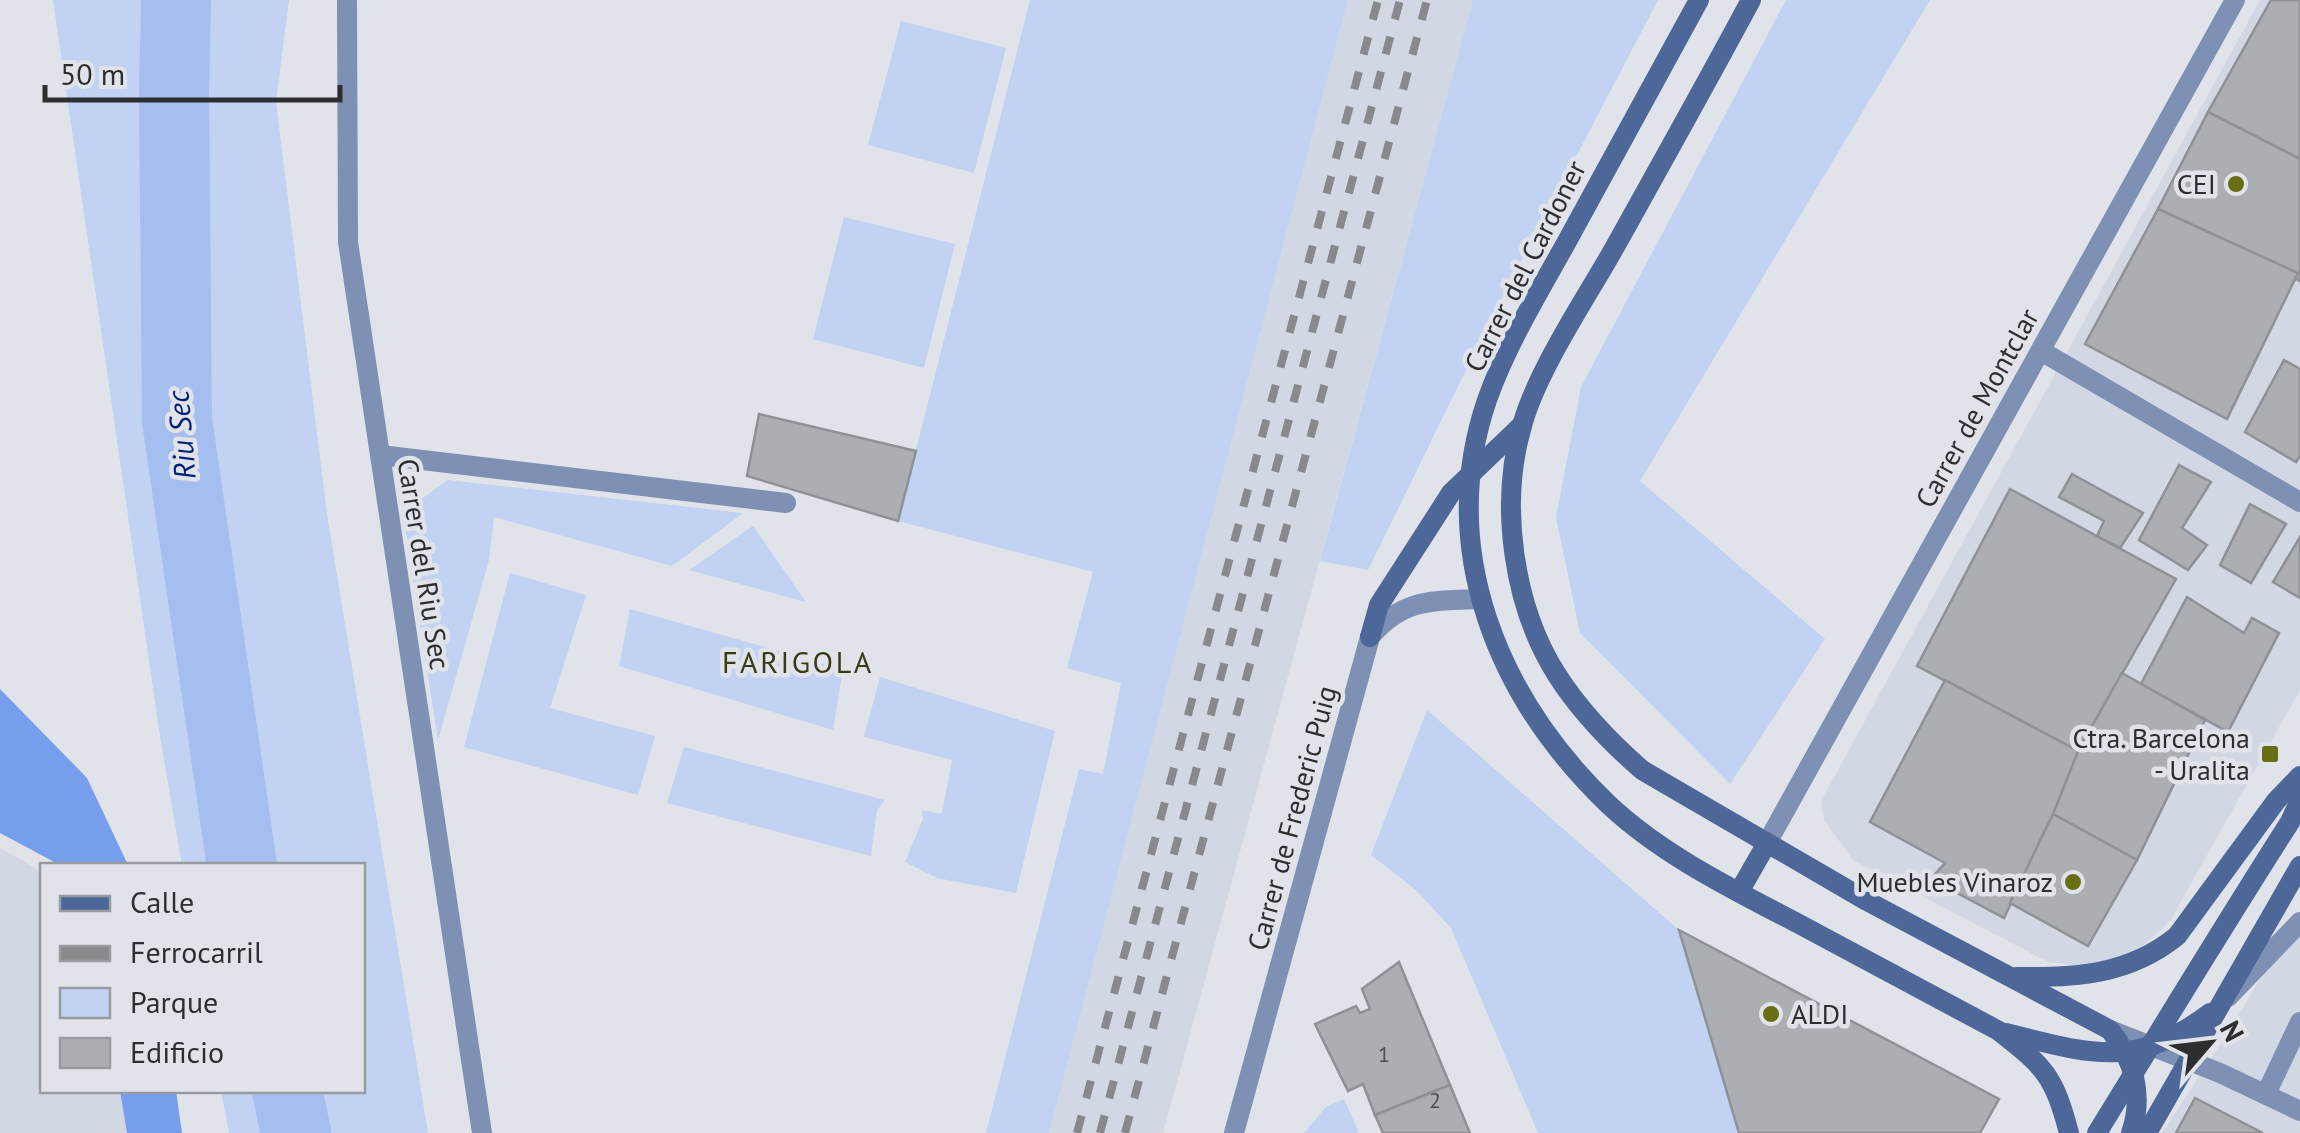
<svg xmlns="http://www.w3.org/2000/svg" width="2300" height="1133" font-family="'PT Sans',sans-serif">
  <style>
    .built { fill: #d1d7e3 }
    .green { fill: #c1d2f2 }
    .forest { fill: #779eed }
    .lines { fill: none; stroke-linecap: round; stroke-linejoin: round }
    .river { stroke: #a5bef0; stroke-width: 70 }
    .building { fill: #abaeb3; stroke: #8e9196; stroke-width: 2.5 }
    .street { stroke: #7e90b3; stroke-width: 20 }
    .secondary { stroke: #4e6799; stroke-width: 20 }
    .rail { stroke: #87898d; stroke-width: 8; stroke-dasharray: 18 18; stroke-linecap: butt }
    .poi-dot { fill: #686e14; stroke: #e0e3e9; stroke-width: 4 }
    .labels { text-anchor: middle; stroke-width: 9; stroke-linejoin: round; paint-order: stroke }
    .number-label { font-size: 22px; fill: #4c4e51 }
    .poi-label { font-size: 28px; fill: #2d2e30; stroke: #e0e3e9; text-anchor: end }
    .street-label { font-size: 28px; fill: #2d2e30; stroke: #e0e3e9 }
    .water-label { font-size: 30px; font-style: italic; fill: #011f79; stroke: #e0e3e9 }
    .neighbourhood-label { font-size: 30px; letter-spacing: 2.5px; fill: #383b13; stroke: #e0e3e9 }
  </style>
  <rect width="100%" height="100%" fill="#e0e3e9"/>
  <g class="built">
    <polygon points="1348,0 1473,0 1163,1133 1049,1133"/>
    <polygon points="2260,0 2300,0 2300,690 2170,921 2144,945 2127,954 2100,962 2074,965 2048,962 1853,860 1824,820 1821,801"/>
    <polygon points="0,848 42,872 42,1090 120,1091 127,1133 0,1133"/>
    <polygon points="2300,914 2300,1133 2162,1133 2218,1048"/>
  </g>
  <g class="green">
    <polygon points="53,0 289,0 276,102 327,514 428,1133 229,1133 221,1091 362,1090 362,866 182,865 160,736"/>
    <polygon points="1030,0 1348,0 1049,1133 986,1133 1079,769 1103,774 1121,683 1067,668 1093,572 898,521"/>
    <polygon points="1473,0 1658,0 1490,321 1368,570 1320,561"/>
    <polygon points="1786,0 1930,0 1640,481 1825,639 1730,784 1580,633 1556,517 1581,387"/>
    <polygon points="901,21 1006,48 974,173 868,145"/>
    <polygon points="844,217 955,244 924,368 813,339"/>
    <polygon points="447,480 743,513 672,566 494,517 489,560 438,740 403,513"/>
    <polygon points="753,526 806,602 689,570"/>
    <polygon points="510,573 586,595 550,708 655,736 638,795 464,747"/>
    <polygon points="630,609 843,669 833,730 619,666"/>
    <polygon points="880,677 1055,731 1016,893 937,878 905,862 923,819 922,810 942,814 952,760 864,737"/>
    <polygon points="1427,710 1679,930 1739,1133 1538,1133 1451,928 1416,890 1371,855"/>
    <polygon points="684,747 885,800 877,810 871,856 667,803"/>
    <polygon points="1344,1099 1359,1133 1304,1133 1326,1107"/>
  </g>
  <g class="forest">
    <polygon points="0,689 87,778 128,865 60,865 0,833"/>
    <polygon points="120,1091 176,1091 182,1133 127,1133"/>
  </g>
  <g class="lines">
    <g class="river">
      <polyline points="176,0 174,94 177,420 242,866"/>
      <polyline points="287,1090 296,1133"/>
    </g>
  </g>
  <g class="building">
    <polygon points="2271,0 2300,0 2300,159 2208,112"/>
    <polygon points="2208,112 2300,159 2300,281 2158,209"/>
    <polygon points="2158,209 2298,273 2227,419 2085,344"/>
    <polygon points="2284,360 2300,369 2300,456 2296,462 2245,432"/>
    <polygon points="759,414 916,451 898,521 747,476"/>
    <polygon points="2179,465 2211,482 2182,528 2207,545 2188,570 2139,540"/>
    <polygon points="2072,474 2143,513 2120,548 2097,536 2104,521 2059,497"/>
    <polygon points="2010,489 2176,579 2078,751 1917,666"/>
    <polygon points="2250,504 2286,524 2251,583 2220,565"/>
    <polygon points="2300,537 2300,598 2273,582"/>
    <polygon points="2187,597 2244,633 2252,618 2279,633 2228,732 2141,684"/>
    <polygon points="2122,673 2205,720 2137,860 2053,814 2078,751"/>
    <polygon points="1945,680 2078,751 2053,814 2004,918 1931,879 1945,863 1870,822"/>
    <polygon points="2053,814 2137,860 2088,946 2010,903"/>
    <polygon points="1679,930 1999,1099 1980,1133 1739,1133"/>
    <polygon points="1399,962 1450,1085 1375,1115 1363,1084 1348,1091 1315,1024 1356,1006 1360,1013 1370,1009 1362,989"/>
    <polygon points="1450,1085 1470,1133 1383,1133 1375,1115"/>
    <polygon points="2195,1098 2263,1133 2176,1133"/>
  </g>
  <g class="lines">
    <g class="street">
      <polyline points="347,0 348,242 482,1133"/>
      <polyline points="2041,351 2300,502"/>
      <polyline points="380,455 786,503"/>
      <polyline points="1767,843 2235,0"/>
      <polyline points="2228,997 2300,922"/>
      <polyline points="2110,1030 2220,1073 2300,1111"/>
      <polyline points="2266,1094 2300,1022"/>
      <path d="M 1234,1133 L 1370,637 C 1403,598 1432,601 1480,599"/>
    </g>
    <g class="secondary">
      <path d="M 1699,0 C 1654,82 1610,164 1565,245 C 1537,295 1506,346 1487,400 C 1436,550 1498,698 1608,804 C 1662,855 1734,890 1799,924 C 1866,960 1933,996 1999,1031 C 2045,1067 2054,1076 2069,1133"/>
      <path d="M 1751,0 C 1707,82 1661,164 1616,245 C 1587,297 1537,370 1522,426 C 1499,504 1513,606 1557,675 C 1580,711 1610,742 1642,770 L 1867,901 L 2110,1030 C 2134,1060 2144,1096 2131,1133"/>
      <polyline points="1370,637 1379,605 1451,493 1522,425"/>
      <polyline points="1739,892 1767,843"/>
      <path d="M 2016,977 C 2075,978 2129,975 2177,936 L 2276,801 L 2300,776"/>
      <path d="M 2006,1033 C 2091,1054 2134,1070 2210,1013"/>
      <path d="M 2097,1133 C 2161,1029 2224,925 2290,822 L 2300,800"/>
      <polyline points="2147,1133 2300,866"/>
    </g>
    <g class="rail">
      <polyline points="1077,1133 1378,0"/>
      <polyline points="1100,1133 1400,0"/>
      <polyline points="1125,1133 1427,0"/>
    </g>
  </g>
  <g class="poi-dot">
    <circle cx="2236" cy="184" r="10"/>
    <rect x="2260" y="744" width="20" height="20" rx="5"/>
    <circle cx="2073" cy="882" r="10"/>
    <circle cx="1771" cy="1014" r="10"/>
  </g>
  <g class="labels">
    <g class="number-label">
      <text x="1384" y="1062">1</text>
      <text x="1435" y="1108">2</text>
    </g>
    <g class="poi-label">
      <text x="2216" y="194">CEI</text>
      <text x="2250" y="748">Ctra. Barcelona<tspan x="2250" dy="32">- Uralita</tspan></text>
      <text x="2053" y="892">Muebles Vinaroz</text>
      <text x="1791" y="1024" text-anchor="start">ALDI</text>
    </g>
    <g class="street-label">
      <text transform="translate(1525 266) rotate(-63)" y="10">Carrer del Cardoner</text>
      <text transform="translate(1977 408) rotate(-61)" y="10">Carrer de Montclar</text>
      <text transform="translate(424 564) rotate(81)" y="10">Carrer del Riu Sec</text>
      <text transform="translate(1292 818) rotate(-75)" y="10">Carrer de Frederic Puig</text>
    </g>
    <g class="water-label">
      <text transform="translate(182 435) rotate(-95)" y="10">Riu Sec</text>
    </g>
    <g class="neighbourhood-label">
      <text x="798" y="673">FARIGOLA</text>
    </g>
  </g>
  <rect x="40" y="863" width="325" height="230" fill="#e0e3e9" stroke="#989b9f" stroke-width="2.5"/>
  <rect x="60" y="896" width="50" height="15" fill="#4e6799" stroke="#989b9f" stroke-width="2.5"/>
  <text x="130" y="913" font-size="30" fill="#2d2e30">Calle</text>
  <rect x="60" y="946" width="50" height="15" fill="#87898d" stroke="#989b9f" stroke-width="2.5"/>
  <text x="130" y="963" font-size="30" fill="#2d2e30">Ferrocarril</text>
  <rect x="60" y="988" width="50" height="30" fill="#c1d2f2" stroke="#989b9f" stroke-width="2.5"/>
  <text x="130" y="1013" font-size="30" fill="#2d2e30">Parque</text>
  <rect x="60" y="1038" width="50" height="30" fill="#abaeb3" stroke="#989b9f" stroke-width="2.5"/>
  <text x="130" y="1063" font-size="30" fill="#2d2e30">Edificio</text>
  <g transform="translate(2210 1043) rotate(62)" stroke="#e0e3e9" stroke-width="8" paint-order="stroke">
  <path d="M0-8L18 38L0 25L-18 38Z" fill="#2d2e30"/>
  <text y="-15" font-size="28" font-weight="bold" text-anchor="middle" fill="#2d2e30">N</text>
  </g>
  <path d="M45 85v15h295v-15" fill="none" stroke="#2d2e30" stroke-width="5"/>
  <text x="60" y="85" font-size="30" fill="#2d2e30" stroke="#e0e3e9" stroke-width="8" paint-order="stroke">50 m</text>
</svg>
